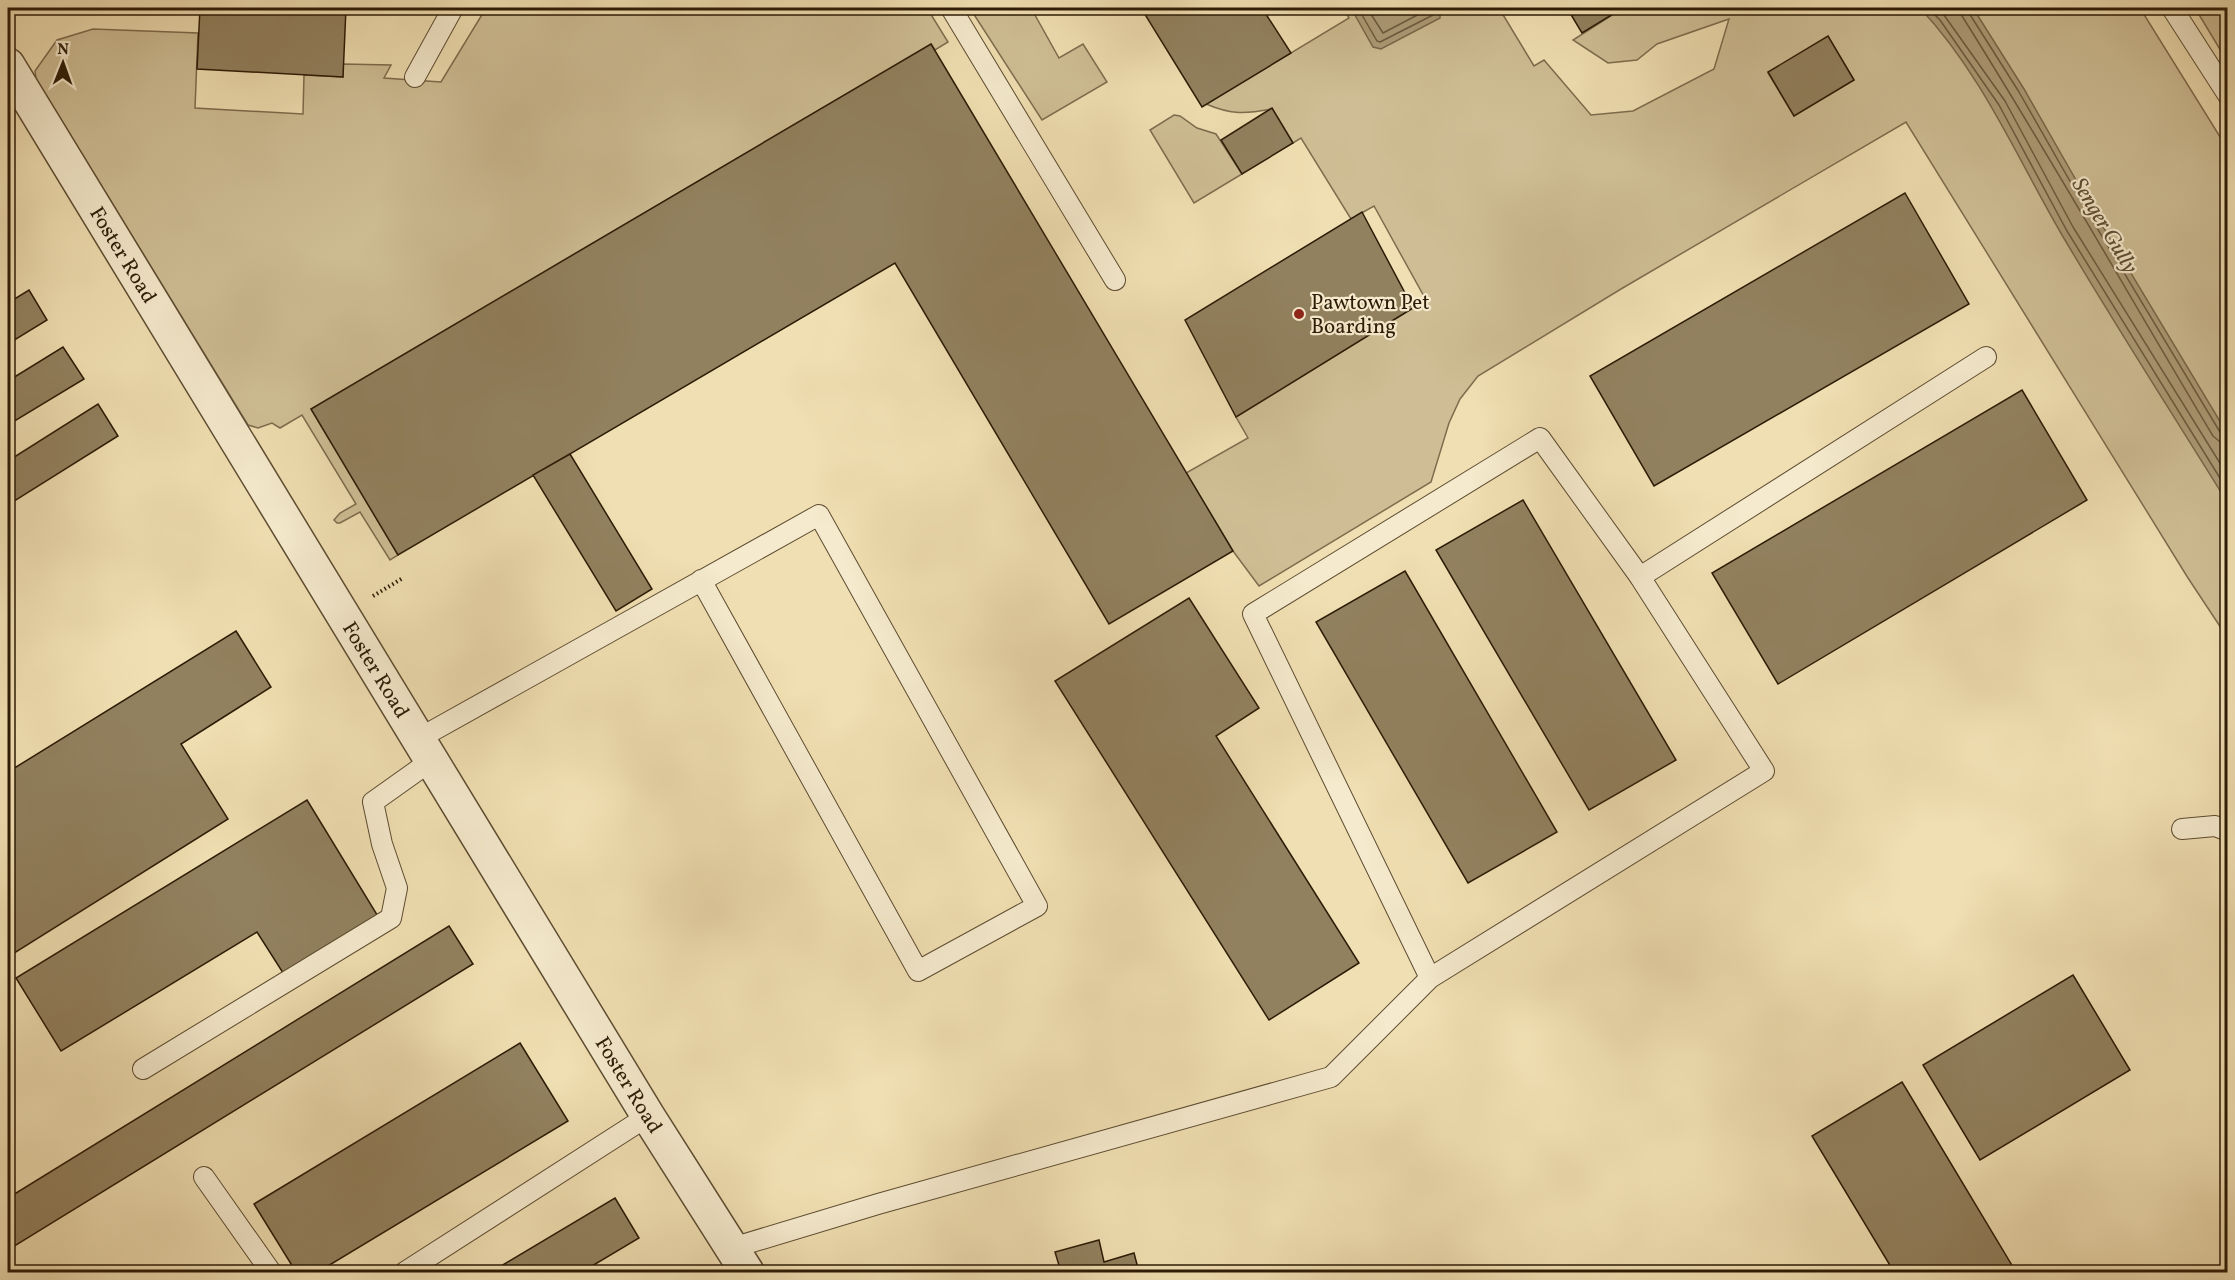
<svg xmlns="http://www.w3.org/2000/svg" width="2235" height="1280" font-family="Vollkorn,serif">
  <style>
    .green { fill: #cfbe95; stroke: #7e6c4e; stroke-width: 1.5; fill-rule: evenodd }
    .water { fill: #ad9c78; stroke: #79684a; stroke-width: 1.5 }
    .lines { fill: none; stroke-linecap: round; stroke-linejoin: round }
    .shore { stroke: #6c5c3f; stroke-width: 1.5 }
    .building { fill: #92815f; stroke: #2c1b06; stroke-width: 1.5 }
    .lane-casing { stroke: #5d4c31; stroke-width: 22 }
    .street-casing { stroke: #5d4c31; stroke-width: 36 }
    .path { stroke: #2c1b06; stroke-width: 4; stroke-dasharray: 1.5 3; stroke-linecap: butt }
    .lane { stroke: #f5eacd; stroke-width: 20 }
    .street { stroke: #f5eacd; stroke-width: 33 }
    .poi-dot { fill: #8f2418; stroke: #f5eacd; stroke-width: 2 }
    .labels { text-anchor: middle; stroke-width: 4.5; stroke-linejoin: round; paint-order: stroke }
    .street-label { font-size: 21px; fill: #2c1b06; stroke: #f5eacd }
    .poi-label { font-size: 21px; fill: #2c1b06; stroke: #f5eacd; text-anchor: start }
    .water-label { font-size: 22px; font-style: italic; fill: #604f34; stroke: #f5eacd }
  </style>
  <rect width="100%" height="100%" fill="#f0dfb2"/>
  <filter id="stains"><feTurbulence type="fractalNoise" baseFrequency=".00333" numOctaves="4"/><feColorMatrix values="0 0 0 0 .2 0 0 0 0 .09 0 0 0 0 .02 0 0 0 .5 -.17"/></filter>
  <radialGradient id="worn" r=".72"><stop offset=".6" stop-color="#630" stop-opacity="0"/><stop offset="1" stop-color="#630" stop-opacity=".3"/></radialGradient>
  <g class="green">
    <polygon points="486,8 927,8 948,42 935,50 931,44 311,409 398,555 390,560 360,512 340,523 337,523 334,520 340,513 356,504 302,415 280,428 272,423 258,428 248,425 36,79 35,71 57,40 93,29 198,33 195,108 303,114 304,75 343,77 343,64 391,65 384,78 441,82"/>
    <polygon points="972,8 1031,8 1059,58 1083,44 1107,82 1042,120 973,13"/>
    <path d="M 1343,8 L 1499,8 L 1534,66 L 1544,60 L 1591,115 L 1633,111 L 1714,69 L 1729,19 L 1657,44 L 1637,60 L 1608,63 L 1573,40 L 1623,8 L 2140,8 L 2227,148 L 2227,637 L 2188,578 L 1906,122 L 1621,289 L 1478,376 L 1460,399 L 1449,423 L 1431,482 L 1259,586 L 1233,551 L 1186,473 L 1248,438 L 1236,417 L 1426,300 L 1374,206 L 1351,219 L 1301,138 L 1293,143 L 1272,109 C 1245,114 1232,115 1206,104 L 1349,18 ZM 1828,37 L 1854,80 L 1794,116 L 1768,73 Z"/>
    <polygon points="2195,8 2227,8 2227,61"/>
    <polygon points="1174,115 1180,116 1197,128 1216,134 1242,174 1194,203 1150,130"/>
  </g>
  <g class="water">
    <polygon points="1351,8 1440,8 1440,18 1381,49 1373,47"/>
    <path d="M 1920,8 L 1973,8 L 2024,89 L 2096,215 L 2227,433 L 2227,502 C 2172,413 2115,325 2062,235 C 2017,158 1982,74 1920,8 Z"/>
  </g>
  <g class="lines">
    <g class="shore">
      <polyline points="1358,8 1377,41 1380,42 1433,15 1434,8"/>
      <polyline points="1367,8 1383,33 1425,11 1427,8"/>
      <polyline points="1928,8 1940,20 1999,105 2067,231 2228,491"/>
      <polyline points="1939,8 2005,101 2073,227 2228,476"/>
      <path d="M 1961,8 L 1962,16 C 2049,154 2129,296 2213,436 L 2219,441 L 2228,443"/>
      <polyline points="1968,8 1969,13 2019,92 2091,218 2220,432 2228,435"/>
    </g>
  </g>
  <g class="building">
    <polygon points="200,8 346,8 343,77 197,69"/>
    <polygon points="1141,8 1262,8 1291,53 1202,107"/>
    <polygon points="1567,8 1623,8 1582,33"/>
    <polygon points="1828,36 1854,80 1794,116 1768,72"/>
    <polygon points="931,44 1233,551 1109,624 895,263 398,555 311,409"/>
    <polygon points="1272,108 1293,143 1242,174 1221,140"/>
    <polygon points="1905,193 1969,304 1654,486 1590,376"/>
    <polygon points="1362,212 1413,308 1236,417 1185,320"/>
    <polygon points="29,290 47,320 8,344 8,303"/>
    <polygon points="63,347 84,379 8,425 8,381"/>
    <polygon points="2022,390 2087,500 1778,684 1712,573"/>
    <polygon points="98,404 118,436 8,505 8,461"/>
    <polygon points="570,454 652,589 616,611 533,475"/>
    <polygon points="1523,500 1676,760 1589,810 1436,550"/>
    <polygon points="1405,571 1557,832 1468,883 1316,622"/>
    <polygon points="1189,598 1259,708 1216,736 1359,963 1269,1020 1055,681"/>
    <polygon points="236,631 271,687 181,744 228,819 8,957 8,772"/>
    <polygon points="307,800 379,918 285,976 257,932 61,1051 16,978"/>
    <polygon points="449,926 473,964 8,1250 8,1198"/>
    <polygon points="2073,975 2130,1070 1980,1160 1923,1065"/>
    <polygon points="520,1043 568,1121 318,1272 296,1272 254,1204"/>
    <polygon points="1902,1082 2016,1272 1894,1272 1812,1136"/>
    <polygon points="615,1198 639,1238 582,1272 491,1272"/>
    <polygon points="1099,1240 1104,1262 1134,1253 1139,1272 1061,1272 1055,1252"/>
  </g>
  <g class="lines">
    <g class="lane-casing">
      <g id="lane">
        <polyline points="951,8 1115,280"/>
        <polyline points="2172,8 2228,95"/>
        <polyline points="415,77 453,8"/>
        <polyline points="1640,577 1986,357"/>
        <path d="M 418,739 C 552,665 685,589 819,515 L 1037,906 L 918,971 L 701,580"/>
        <polyline points="2182,829 2215,826 2228,831"/>
        <polyline points="143,1069 391,918 397,888 382,844 373,802 432,760"/>
        <polyline points="204,1177 271,1272"/>
        <polyline points="732,1248 878,1204 1331,1077 1430,978 1764,771 1640,577 1540,438 1253,614 1430,978"/>
        <polyline points="405,1272 648,1116"/>
      </g>
    </g>
    <g class="street-casing">
      <g id="street">
        <path id="s1" d="M 8,65 L 648,1116 L 747,1272"/>
      </g>
    </g>
    <polyline class="path" points="373,596 403,578"/>
    <use href="#lane" class="lane"/>
    <use href="#street" class="street"/>
  </g>
  <circle class="poi-dot" cx="1299" cy="314" r="6"/>
  <g class="labels">
    <g class="street-label">
      <text dy="7" stroke="none"><textPath href="#s1" startOffset="222">Foster Road</textPath></text>
      <text dy="7" stroke="none"><textPath href="#s1" startOffset="708">Foster Road</textPath></text>
      <text dy="7" stroke="none"><textPath href="#s1" startOffset="1194">Foster Road</textPath></text>
    </g>
    <g class="poi-label">
      <text x="1311" y="309">Pawtown Pet<tspan x="1311" dy="24">Boarding</tspan></text>
    </g>
    <g class="water-label">
      <text transform="translate(2106 225) rotate(59)" y="8">Senger Gully</text>
    </g>
  </g>
  <rect width="2235" height="1280" fill="none" stroke="#f0dfb2" stroke-width="30"/>
  <rect x="9" y="9" width="2217" height="1262" fill="none" stroke="#2c1b06" stroke-width="3"/>
  <rect x="15" y="15" width="2205" height="1250" fill="none" stroke="#2c1b06" stroke-width="1.5"/>
  <g transform="translate(63 63) rotate(1)" stroke="#f5eacd" stroke-width="4.5" paint-order="stroke">
  <path d="M0-4.5L10 22L0 15L-10 22Z" fill="#2c1b06"/>
  <text y="-9" font-size="16" font-weight="bold" text-anchor="middle" fill="#2c1b06">N</text>
  </g>
  <rect width="100%" height="100%" filter="url(#stains)"/>
  <rect width="100%" height="100%" fill="url(#worn)"/>
</svg>
